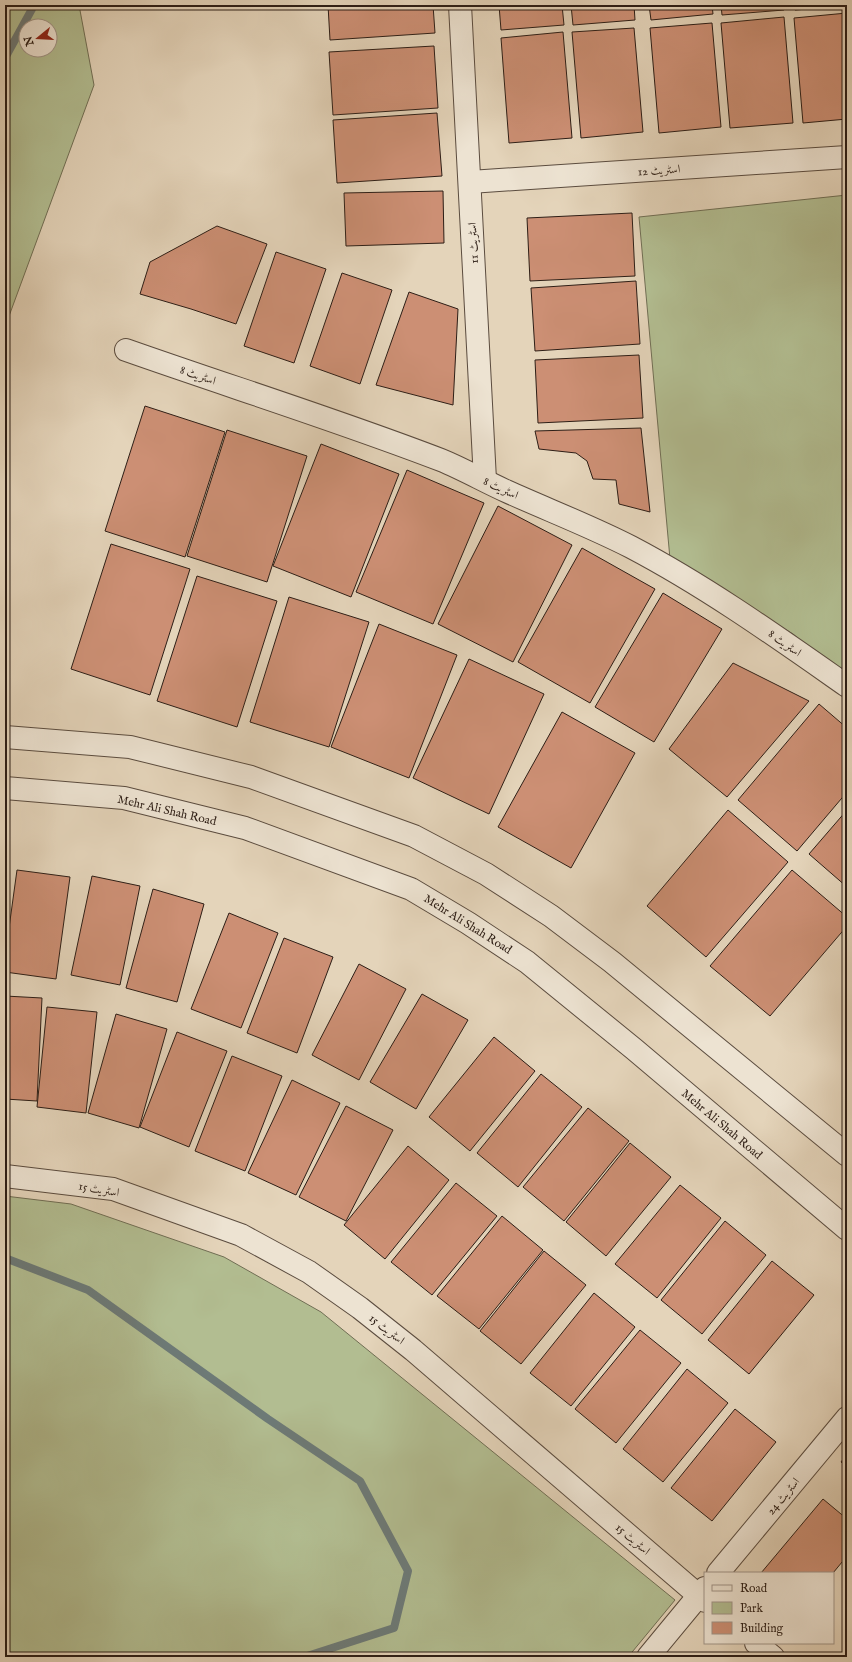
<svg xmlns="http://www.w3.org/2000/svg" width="852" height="1662" font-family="'IM FELL English',Amiri,serif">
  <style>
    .green { fill: #b2bd91; stroke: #706e54; fill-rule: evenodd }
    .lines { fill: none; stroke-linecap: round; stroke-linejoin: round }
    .stream { stroke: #6d7a77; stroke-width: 8 }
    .building { fill: #cc8f74; stroke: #2d1e16 }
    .minor-casing { stroke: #5b4c3f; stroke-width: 24 }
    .tertiary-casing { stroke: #5b4c3f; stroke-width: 24 }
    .minor { stroke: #ede3d2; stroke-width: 22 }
    .tertiary { stroke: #ede3d2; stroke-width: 22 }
    .labels { text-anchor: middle; stroke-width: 3; stroke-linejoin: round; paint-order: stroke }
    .street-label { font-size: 12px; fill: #2d1e16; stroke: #ede3d2 }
  </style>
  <rect width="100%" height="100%" fill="#e4d4ba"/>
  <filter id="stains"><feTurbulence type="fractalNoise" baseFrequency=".005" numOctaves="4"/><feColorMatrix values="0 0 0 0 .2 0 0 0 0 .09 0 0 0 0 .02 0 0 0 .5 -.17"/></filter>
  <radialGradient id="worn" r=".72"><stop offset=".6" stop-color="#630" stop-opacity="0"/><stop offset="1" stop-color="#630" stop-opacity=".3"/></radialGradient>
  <g class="green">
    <path d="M 5,5 L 79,5 L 94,85 L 5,327 ZM 26,26 L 50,26 L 50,50 L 26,50 Z"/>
    <polygon points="847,195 847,679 793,634 670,559 639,217"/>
    <polygon points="5,1196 71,1204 224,1257 321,1312 675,1600 628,1657 5,1657"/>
  </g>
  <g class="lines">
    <g class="stream">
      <polyline points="5,58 32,9 30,5"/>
      <polyline points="5,1258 88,1290 268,1419 360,1481 408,1571 394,1628 304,1657"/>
    </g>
  </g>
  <g class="building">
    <polygon points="328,5 433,5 435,33 330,40"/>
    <polygon points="499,5 562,5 564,25 501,30"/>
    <polygon points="571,5 634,5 635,20 573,25"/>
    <polygon points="649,5 712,5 713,14 651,20"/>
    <polygon points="721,5 784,5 784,10 722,15"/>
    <polygon points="794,5 847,5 847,6 795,10"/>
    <polygon points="847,13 847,119 803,123 794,18"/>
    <polygon points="784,17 793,123 730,128 721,23"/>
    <polygon points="712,23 721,127 659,133 650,28"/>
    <polygon points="634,28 643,132 581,138 572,32"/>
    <polygon points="563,32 572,138 509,143 501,38"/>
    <polygon points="434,46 438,108 333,115 329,52"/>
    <polygon points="437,113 442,176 337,183 333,120"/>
    <polygon points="443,191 444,243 346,246 344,193"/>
    <polygon points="632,213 635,276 530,281 527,218"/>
    <polygon points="217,226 267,244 236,324 191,309 140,294 150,262"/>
    <polygon points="276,252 326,269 294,363 244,346"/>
    <polygon points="342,273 392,290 360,384 310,366"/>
    <polygon points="636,281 640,344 535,351 531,288"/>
    <polygon points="409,292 458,309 453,405 376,385"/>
    <polygon points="639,355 643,418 538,423 535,360"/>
    <polygon points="145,406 225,432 185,557 105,531"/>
    <polygon points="641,428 650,512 619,504 616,480 593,479 587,461 576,453 539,449 535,431"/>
    <polygon points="227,430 307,456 267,582 187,556"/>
    <polygon points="321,444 399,474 351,597 273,566"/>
    <polygon points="407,470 484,503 433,624 356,592"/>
    <polygon points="498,506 572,545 513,662 438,624"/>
    <polygon points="111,544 190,569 150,695 71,669"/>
    <polygon points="582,548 655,589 590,703 518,662"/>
    <polygon points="197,576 277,601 237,727 157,701"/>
    <polygon points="663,593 722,629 654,742 595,707"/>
    <polygon points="289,597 369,622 329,747 250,722"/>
    <polygon points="379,624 457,655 409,778 331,747"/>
    <polygon points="469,659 544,694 489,814 413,778"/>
    <polygon points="733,663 809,701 727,797 669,749"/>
    <polygon points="819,704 847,728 847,792 797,851 738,800"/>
    <polygon points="562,712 635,753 571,868 498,827"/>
    <polygon points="728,810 788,862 706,957 647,906"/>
    <polygon points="847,810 847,887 809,854"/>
    <polygon points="17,870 70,877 56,979 5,972 5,957"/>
    <polygon points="792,870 847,917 847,926 770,1016 710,966"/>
    <polygon points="92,876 140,886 120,985 71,975"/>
    <polygon points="153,889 204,904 177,1002 126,988"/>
    <polygon points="229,913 278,933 241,1028 191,1009"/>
    <polygon points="284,938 333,957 297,1053 247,1033"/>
    <polygon points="359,964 406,989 359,1080 312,1055"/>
    <polygon points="422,994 468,1020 416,1109 370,1082"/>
    <polygon points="5,996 42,998 37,1101 5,1099"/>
    <polygon points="47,1007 97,1012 86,1113 37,1107"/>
    <polygon points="116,1014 167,1029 139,1128 88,1113"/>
    <polygon points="177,1032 227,1051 189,1147 140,1127"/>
    <polygon points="494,1037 535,1071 470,1151 429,1117"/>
    <polygon points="232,1056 282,1076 245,1171 195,1151"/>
    <polygon points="541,1074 582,1107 518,1187 477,1153"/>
    <polygon points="292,1080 340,1103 296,1195 248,1173"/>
    <polygon points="346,1106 393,1130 346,1221 299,1197"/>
    <polygon points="588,1108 629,1141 564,1221 523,1187"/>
    <polygon points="630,1143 671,1177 606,1256 566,1222"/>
    <polygon points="408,1146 449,1180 385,1259 344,1225"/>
    <polygon points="456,1183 497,1216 432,1295 391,1262"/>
    <polygon points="680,1185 721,1218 657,1298 615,1264"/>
    <polygon points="502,1216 543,1250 479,1329 437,1296"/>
    <polygon points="725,1221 766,1255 702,1334 661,1300"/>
    <polygon points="544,1251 586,1285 521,1364 480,1331"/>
    <polygon points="772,1261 814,1295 749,1374 708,1340"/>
    <polygon points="594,1293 635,1327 571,1406 530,1373"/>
    <polygon points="640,1330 681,1363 616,1443 575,1409"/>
    <polygon points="687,1369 728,1403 663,1482 623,1449"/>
    <polygon points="735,1409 776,1442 712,1521 671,1488"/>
    <polygon points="847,1454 847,1467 841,1462"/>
    <polygon points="823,1499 847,1519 847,1556 833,1573 761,1573"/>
  </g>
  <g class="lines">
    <g class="minor-casing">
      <g id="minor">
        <polyline points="460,5 485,480"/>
        <polyline points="470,182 847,157"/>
        <path d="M 126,350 C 231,387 337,420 441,460 C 463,469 484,481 506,491 C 548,510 590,526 631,547 C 707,587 777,637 847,686"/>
        <polyline points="5,1176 113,1189 241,1235 309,1272 360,1308 413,1350 705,1601"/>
        <polyline points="718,1573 847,1418"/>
        <polyline points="756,1643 773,1657"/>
        <polyline points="648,1657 705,1588"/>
      </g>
    </g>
    <g class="tertiary-casing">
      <g id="tertiary">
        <polyline points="5,737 130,747 251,777 414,836 486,874 551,916 612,962 847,1155"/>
        <polyline points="5,788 124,798 245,828 411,889 468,923 527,962 634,1049 847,1229"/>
      </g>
    </g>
    <use href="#minor" class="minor"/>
    <use href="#tertiary" class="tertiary"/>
  </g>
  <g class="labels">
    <g class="street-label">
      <text transform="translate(659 170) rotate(-4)" y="4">اسٹریٹ 12</text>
      <text transform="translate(473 243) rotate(-93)" y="4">اسٹریٹ 11</text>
      <text transform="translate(198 375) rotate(19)" y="4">اسٹریٹ 8</text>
      <text transform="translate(501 488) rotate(25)" y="4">اسٹریٹ 8</text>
      <text transform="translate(785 643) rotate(35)" y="4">اسٹریٹ 8</text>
      <text transform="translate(167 810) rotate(13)" y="4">Mehr Ali Shah Road</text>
      <text transform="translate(468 924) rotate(32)" y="4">Mehr Ali Shah Road</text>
      <text transform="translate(722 1124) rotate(40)" y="4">Mehr Ali Shah Road</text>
      <text transform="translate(99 1189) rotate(10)" y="4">اسٹریٹ 15</text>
      <text transform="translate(387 1329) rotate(38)" y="4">اسٹریٹ 15</text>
      <text transform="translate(783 1496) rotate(-50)" y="4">اسٹریٹ 24</text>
      <text transform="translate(633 1539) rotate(41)" y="4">اسٹریٹ 15</text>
    </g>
  </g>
  <rect width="852" height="1662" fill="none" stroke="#e4d4ba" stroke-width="20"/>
  <rect x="6" y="6" width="840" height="1650" fill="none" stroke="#2d1e16" stroke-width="2"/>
  <rect x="10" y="10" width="832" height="1642" fill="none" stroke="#2d1e16"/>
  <rect x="704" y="1572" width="130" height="72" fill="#ede3d2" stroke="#a09487"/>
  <rect x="712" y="1585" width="20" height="6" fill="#ede3d2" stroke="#a09487"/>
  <text x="740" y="1592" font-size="12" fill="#2d1e16">Road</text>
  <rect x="712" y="1602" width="20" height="12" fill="#b2bd91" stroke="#a09487"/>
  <text x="740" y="1612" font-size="12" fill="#2d1e16">Park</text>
  <rect x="712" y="1622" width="20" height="12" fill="#cc8f74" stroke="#a09487"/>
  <text x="740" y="1632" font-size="12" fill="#2d1e16">Building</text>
  <g transform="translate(38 38) rotate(252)"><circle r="19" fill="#ede3d2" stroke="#a09487"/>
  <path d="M0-3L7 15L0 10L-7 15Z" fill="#8f2418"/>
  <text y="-6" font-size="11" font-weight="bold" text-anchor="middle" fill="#2d1e16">N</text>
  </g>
  <rect width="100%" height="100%" filter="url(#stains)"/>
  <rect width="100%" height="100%" fill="url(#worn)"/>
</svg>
